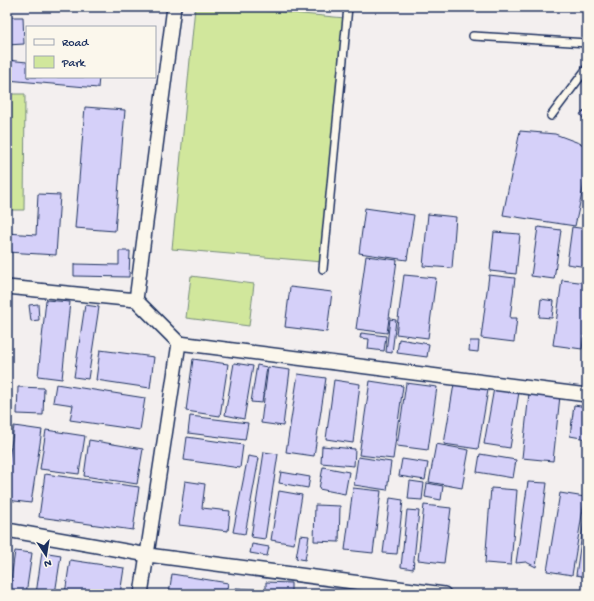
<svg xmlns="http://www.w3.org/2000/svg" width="594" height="601" font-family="'Gochi Hand',sans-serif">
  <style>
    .green { fill: #d1e79c; stroke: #768b7d }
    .building { fill: #d5d0f9; stroke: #1b2f5e }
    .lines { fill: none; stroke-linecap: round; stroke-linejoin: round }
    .lane-casing { stroke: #1b2f5e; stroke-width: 10 }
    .street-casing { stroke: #1b2f5e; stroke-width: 16 }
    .lane { stroke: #fbf7ec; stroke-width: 7 }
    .street { stroke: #fbf7ec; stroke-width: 13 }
  </style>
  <rect width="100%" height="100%" fill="#f3efef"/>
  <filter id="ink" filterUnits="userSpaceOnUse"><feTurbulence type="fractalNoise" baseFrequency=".025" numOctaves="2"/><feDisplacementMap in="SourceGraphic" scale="8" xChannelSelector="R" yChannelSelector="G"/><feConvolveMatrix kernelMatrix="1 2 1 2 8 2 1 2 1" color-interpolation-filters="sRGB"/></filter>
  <g filter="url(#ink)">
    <g class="green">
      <polygon points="195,7 227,7 345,18 322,262 172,249"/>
      <polygon points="7,94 25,94 24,210 7,210"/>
      <polygon points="191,276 254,284 249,326 186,318"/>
    </g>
    <g class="building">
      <polygon points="7,17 23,17 24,44 7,45"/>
      <polygon points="7,60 27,62 27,77 99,77 98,88 7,80"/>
      <polygon points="85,107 125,110 115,231 75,228"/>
      <polygon points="587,109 587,124 580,114"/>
      <polygon points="520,131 555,134 587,146 587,170 575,226 503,215"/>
      <polygon points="38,194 60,195 56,255 7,252 7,233 36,235"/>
      <polygon points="365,208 414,215 407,260 359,253"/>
      <polygon points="428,214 456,217 452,268 423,266"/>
      <polygon points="538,227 561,230 554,279 531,276"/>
      <polygon points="572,227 587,229 587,267 567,264"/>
      <polygon points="494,232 520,234 516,274 490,271"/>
      <polygon points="119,251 130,251 129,277 74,276 74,264 119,265"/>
      <polygon points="366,256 397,260 387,333 356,329"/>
      <polygon points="404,275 436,278 428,338 396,334"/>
      <polygon points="489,275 515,278 510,318 517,318 514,342 481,338"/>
      <polygon points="562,280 587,283 587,314 582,349 553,345"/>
      <polygon points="290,287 332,292 327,332 285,327"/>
      <polygon points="541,299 554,301 552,318 539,317"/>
      <polygon points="46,300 70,302 62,379 38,376"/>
      <polygon points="38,304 39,320 31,321 29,305"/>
      <polygon points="85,305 99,307 88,379 74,377"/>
      <polygon points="390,319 396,320 392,353 386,352"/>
      <polygon points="361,333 386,336 384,351 368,349 369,339 360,338"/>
      <polygon points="399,339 429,344 427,357 397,353"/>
      <polygon points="470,341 479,341 478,352 469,351"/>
      <polygon points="100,350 154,357 150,388 96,380"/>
      <polygon points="193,359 228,364 220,416 186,411"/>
      <polygon points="234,363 253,366 244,419 225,415"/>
      <polygon points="257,365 267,367 262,403 251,402"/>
      <polygon points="268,367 290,370 283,426 261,423"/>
      <polygon points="298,374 326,378 314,456 286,452"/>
      <polygon points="334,380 360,384 353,443 326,439"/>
      <polygon points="370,381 403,386 393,459 359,455"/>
      <polygon points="7,383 10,383 8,411 7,411"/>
      <polygon points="406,383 437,387 428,450 397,446"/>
      <polygon points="56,384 145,398 140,430 70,420 73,405 53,402"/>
      <polygon points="454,384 488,390 478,449 444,444"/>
      <polygon points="18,387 44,388 43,415 17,414"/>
      <polygon points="494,388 519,392 510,448 484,444"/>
      <polygon points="529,393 560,396 553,461 522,458"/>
      <polygon points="574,405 587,407 587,439 570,436"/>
      <polygon points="190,416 248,423 245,440 188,433"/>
      <polygon points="14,426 42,430 31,503 7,500 7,473"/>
      <polygon points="46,430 85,436 79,474 40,469"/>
      <polygon points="187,437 243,445 240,468 184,460"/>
      <polygon points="89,440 143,449 137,484 84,476"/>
      <polygon points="436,444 469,450 462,488 429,482"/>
      <polygon points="322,446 355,449 354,466 321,463"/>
      <polygon points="264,452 278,454 265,539 251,537"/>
      <polygon points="480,454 516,460 513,478 477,472"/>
      <polygon points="248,456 259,458 245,534 233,532"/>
      <polygon points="358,457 391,462 387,490 354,485"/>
      <polygon points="402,459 428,463 425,480 399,476"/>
      <polygon points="323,467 349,472 345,494 319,489"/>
      <polygon points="281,472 310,477 308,488 279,483"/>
      <polygon points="45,474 139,487 133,530 39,517"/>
      <polygon points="185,481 205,484 202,508 230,511 228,531 179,525"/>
      <polygon points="410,481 424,483 422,500 408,499"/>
      <polygon points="528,482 547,483 536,567 526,562 516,563"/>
      <polygon points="427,483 443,486 441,500 425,497"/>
      <polygon points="353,488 381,491 373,553 345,550"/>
      <polygon points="491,488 517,490 511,565 485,563"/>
      <polygon points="279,491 302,495 294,544 271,540"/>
      <polygon points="560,493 585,497 572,575 547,571"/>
      <polygon points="390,498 403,500 397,554 383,553"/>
      <polygon points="315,505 340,506 339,542 314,541"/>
      <polygon points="424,505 451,508 444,563 418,560"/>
      <polygon points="407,510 419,511 413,569 401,567"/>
      <polygon points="585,513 587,513 587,577 576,575"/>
      <polygon points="300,535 309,536 305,560 296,558"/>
      <polygon points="252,544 269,547 267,556 250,553"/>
      <polygon points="15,551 32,553 26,594 9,594"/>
      <polygon points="42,552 61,555 55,594 36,594"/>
      <polygon points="70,560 124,568 120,594 65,594"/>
      <polygon points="172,574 228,583 226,594 169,594"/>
      <polygon points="266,582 291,583 291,594 266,594"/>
      <polygon points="236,588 264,590 263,594 236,594"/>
      <rect x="339" y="591" width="17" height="3"/>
    </g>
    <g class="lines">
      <g class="lane-casing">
        <g id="lane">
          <polyline points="473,36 587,43"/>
          <polyline points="551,116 587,68"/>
          <polyline points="323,269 348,7"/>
        </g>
      </g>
      <g class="street-casing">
        <g id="street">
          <polyline points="7,287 136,300 179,343 587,395"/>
          <polyline points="136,300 174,7"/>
          <polyline points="7,530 148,555 444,594"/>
          <polyline points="141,594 179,343"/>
        </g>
      </g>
      <use href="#lane" class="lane"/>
      <use href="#street" class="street"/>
    </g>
  </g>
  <rect width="594" height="601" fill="none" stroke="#fbf7ec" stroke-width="24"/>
  <rect x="12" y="12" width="570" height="577" fill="none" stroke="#1b2f5e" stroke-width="1.5" filter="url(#ink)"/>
  <rect x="26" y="26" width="130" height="52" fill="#fbf7ec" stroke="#a1a7b3"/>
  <rect x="34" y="39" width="20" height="6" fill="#fbf7ec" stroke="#a1a7b3"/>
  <text x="62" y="46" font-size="12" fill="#1b2f5e">Road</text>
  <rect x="34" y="56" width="20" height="12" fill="#d1e79c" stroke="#a1a7b3"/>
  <text x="62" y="66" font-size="12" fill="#1b2f5e">Park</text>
  <g transform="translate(46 555) rotate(168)" stroke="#fbf7ec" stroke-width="3" paint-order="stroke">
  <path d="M0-3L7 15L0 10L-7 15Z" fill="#1b2f5e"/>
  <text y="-6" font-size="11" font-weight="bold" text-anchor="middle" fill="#1b2f5e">N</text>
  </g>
</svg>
